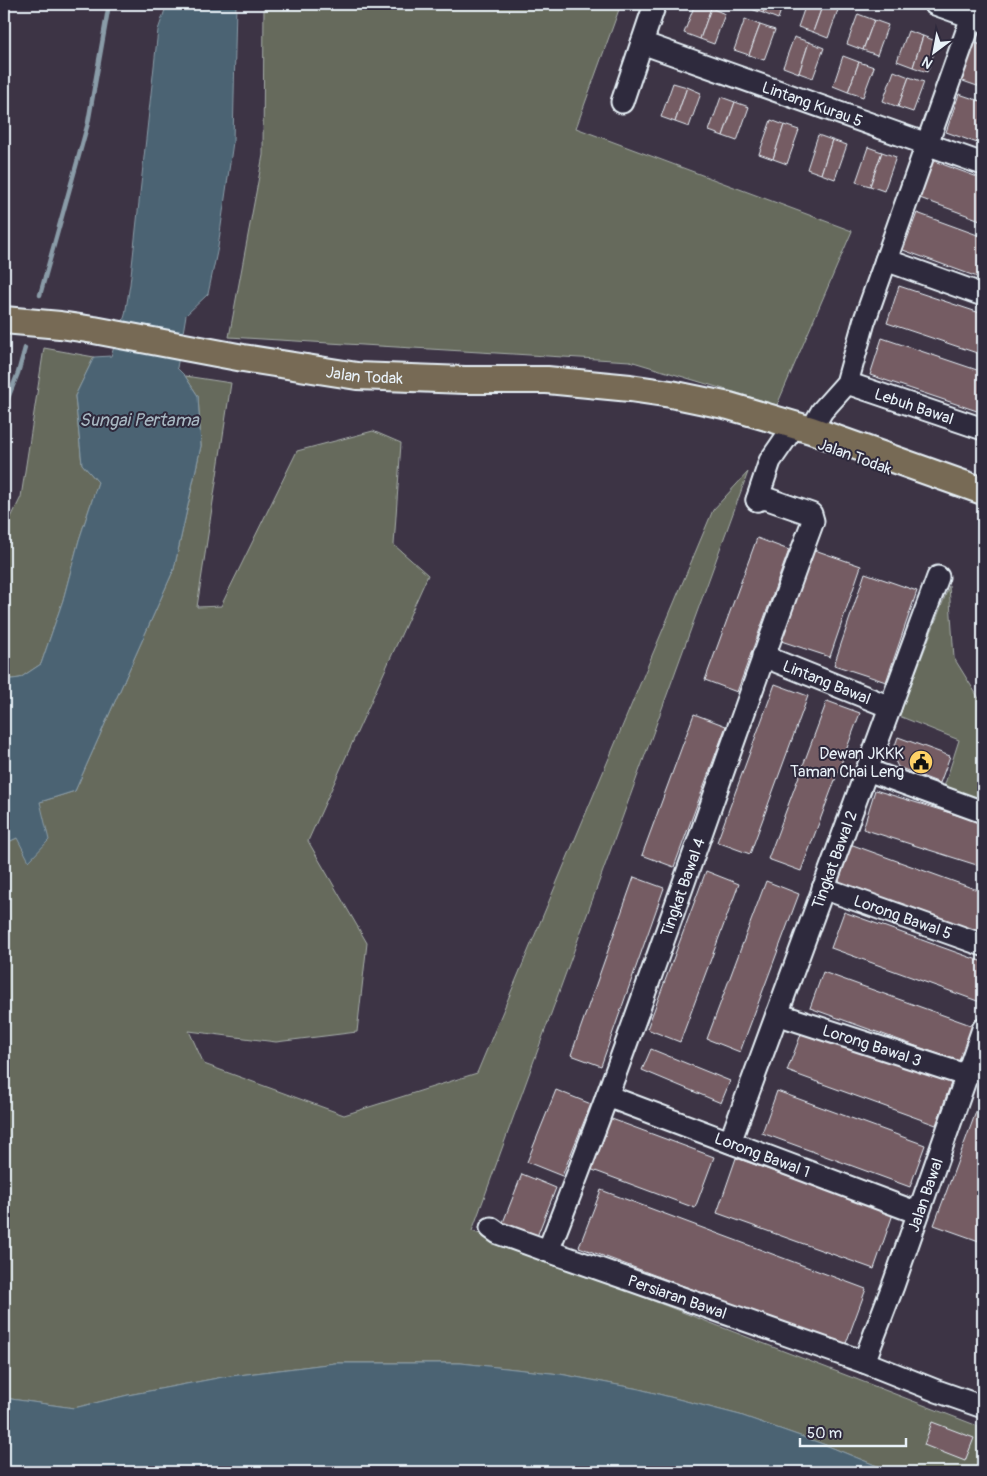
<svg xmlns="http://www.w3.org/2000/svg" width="987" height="1476" font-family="Pangolin,sans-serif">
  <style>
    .green { fill: #666a5c; stroke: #a7aeaa }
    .water { fill: #4b6473; stroke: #8a9ca8 }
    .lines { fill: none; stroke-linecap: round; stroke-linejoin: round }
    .stream { stroke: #8a9ca8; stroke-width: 4.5 }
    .building { fill: #745c64; stroke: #e8f1f8 }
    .minor-casing { stroke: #e8f1f8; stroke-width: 25 }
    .major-casing { stroke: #e8f1f8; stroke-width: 30 }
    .minor { stroke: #2f2a3d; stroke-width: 21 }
    .major { stroke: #776a54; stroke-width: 26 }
    .labels { text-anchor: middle; stroke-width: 4; stroke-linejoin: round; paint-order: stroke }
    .street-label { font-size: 16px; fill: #e8f1f8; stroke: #2f2a3d }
    .poi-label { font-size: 16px; fill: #e8f1f8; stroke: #2f2a3d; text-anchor: end }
    .water-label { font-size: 18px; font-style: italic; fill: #a9b9c3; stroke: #2f2a3d }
  </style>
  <rect width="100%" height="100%" fill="#3d3445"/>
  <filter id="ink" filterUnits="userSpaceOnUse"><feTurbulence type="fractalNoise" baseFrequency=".02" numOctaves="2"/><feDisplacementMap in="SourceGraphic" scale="10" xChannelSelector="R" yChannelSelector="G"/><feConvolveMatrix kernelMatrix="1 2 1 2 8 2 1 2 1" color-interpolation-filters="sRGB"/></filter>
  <g filter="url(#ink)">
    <g class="green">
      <polygon points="264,4 621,4 576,128 852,231 777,405 630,361 229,337 263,155"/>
      <polygon points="44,348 94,357 75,396 82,464 98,482 79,540 63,600 41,664 20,678 4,680 4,532 21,497"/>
      <polygon points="185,376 231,383 197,607 221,606 297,451 373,431 401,443 394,545 428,575 308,841 367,943 357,1032 276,1042 189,1031 204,1064 344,1115 477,1073 713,510 748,472 472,1231 983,1428 983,1472 892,1472 823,1444 740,1415 639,1389 560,1374 461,1363 335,1363 223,1377 128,1395 74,1408 4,1398 4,844 17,838 40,802 75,791 174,569 201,446 198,396"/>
      <polygon points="949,586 954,658 983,705 983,802 944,787 959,740 899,716"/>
    </g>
    <g class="water">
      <polygon points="167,4 236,4 233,142 218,247 208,294 186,315 177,368 185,376 198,396 201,446 174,569 75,791 40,802 49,840 29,861 17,838 4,844 4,680 20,678 41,664 63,600 79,540 98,482 82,464 75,396 94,357 111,356 125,315 130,284 158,30"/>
      <polygon points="335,1363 461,1363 560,1374 639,1389 740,1415 823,1444 892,1472 4,1472 4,1398 74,1408 128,1395 223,1377"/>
    </g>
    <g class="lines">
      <g class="stream">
        <polyline points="40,295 88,123 109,4"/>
        <polyline points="4,408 18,373 25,348"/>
      </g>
    </g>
    <g class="building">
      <polygon points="695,4 711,8 700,39 684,33"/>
      <polygon points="749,4 767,4 763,13 748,8"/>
      <polygon points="767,4 783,4 778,19 763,13"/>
      <polygon points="806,4 823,4 813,32 798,27"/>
      <polygon points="823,4 829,4 839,7 828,38 813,32"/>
      <polygon points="711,8 725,14 714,44 700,39"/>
      <polygon points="858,14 874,20 863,50 847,44"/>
      <polygon points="745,19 760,25 749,55 734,50"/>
      <polygon points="874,20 888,25 877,55 863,50"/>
      <polygon points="760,25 775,30 764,60 749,55"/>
      <polygon points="908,31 923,36 913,67 897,61"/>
      <polygon points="923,36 938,42 927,72 913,67"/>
      <polygon points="794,37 809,42 799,73 783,67"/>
      <polygon points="809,42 824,48 813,78 799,73"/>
      <polygon points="974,42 983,46 983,88 960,80"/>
      <polygon points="843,56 859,62 848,92 833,86"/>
      <polygon points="859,62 874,67 863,97 848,92"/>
      <polygon points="894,71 909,77 898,107 883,101"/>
      <polygon points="909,77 924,82 913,112 898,107"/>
      <polygon points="673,83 687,87 675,122 661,117"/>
      <polygon points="687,87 701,93 689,127 675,122"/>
      <polygon points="959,94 983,102 983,145 946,132"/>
      <polygon points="721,97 735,102 723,136 709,131"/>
      <polygon points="735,102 749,107 737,141 723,136"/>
      <polygon points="771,120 784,125 773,159 759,154"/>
      <polygon points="784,125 799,130 787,164 773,159"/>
      <polygon points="818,135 832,140 821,174 807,169"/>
      <polygon points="832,140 847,145 835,179 821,174"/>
      <polygon points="868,147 882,152 870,186 856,182"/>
      <polygon points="882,152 896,157 884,191 870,186"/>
      <polygon points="931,160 983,179 983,221 917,197"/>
      <polygon points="917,213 983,237 983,279 903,250"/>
      <polygon points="899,286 983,314 983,355 887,323"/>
      <polygon points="882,338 983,372 983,413 870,375"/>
      <polygon points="757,538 789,550 737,692 705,680"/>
      <polygon points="809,548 861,566 830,657 778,640"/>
      <polygon points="865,573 917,591 886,682 834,665"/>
      <polygon points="775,684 808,696 750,854 717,842"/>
      <polygon points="827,701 860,713 801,871 768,859"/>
      <polygon points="694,714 726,726 674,867 642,855"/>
      <polygon points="898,737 950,756 940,783 898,767 892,754"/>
      <polygon points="875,790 983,823 983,867 863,829"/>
      <polygon points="850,844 983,892 983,935 838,884"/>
      <polygon points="706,871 739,884 680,1042 647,1029"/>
      <polygon points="634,877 664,888 601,1066 571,1055"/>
      <polygon points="766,881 799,894 740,1052 707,1039"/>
      <polygon points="844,912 983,962 983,1003 831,948"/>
      <polygon points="823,972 979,1028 966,1064 810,1008"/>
      <polygon points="803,1029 951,1083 936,1125 787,1071"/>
      <polygon points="651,1049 730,1081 721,1103 642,1070"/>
      <polygon points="556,1090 591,1104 562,1176 527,1162"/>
      <polygon points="777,1091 925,1145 910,1187 762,1133"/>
      <polygon points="983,1093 983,1229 979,1241 934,1225"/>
      <polygon points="609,1118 714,1157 695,1208 590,1169"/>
      <polygon points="736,1158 893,1214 874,1269 717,1213"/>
      <polygon points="522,1174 556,1188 536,1239 502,1225"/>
      <polygon points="601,1190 866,1289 845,1346 579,1247"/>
      <polygon points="932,1422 974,1438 965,1461 924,1445"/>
    </g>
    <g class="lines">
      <g class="minor-casing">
        <g id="minor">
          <polyline points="935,4 983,21"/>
          <path id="s1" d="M 642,43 L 983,164"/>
          <polyline points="622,102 655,4"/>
          <polyline points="886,260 983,295"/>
          <path id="s2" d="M 847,383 L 983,429"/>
          <polyline points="811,430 822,411 847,383 864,322 972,17"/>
          <polyline points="757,500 770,461 790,432"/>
          <path id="s3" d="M 763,656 L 890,707"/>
          <polyline points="867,770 983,812"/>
          <path id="s4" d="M 823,888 L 983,945"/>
          <path id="s5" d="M 777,1014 L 968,1076"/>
          <path id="s6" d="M 607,1096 L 918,1213"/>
          <path id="s7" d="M 730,1142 L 938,577"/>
          <path id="s8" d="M 491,1228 L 498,1233 L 548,1251 L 864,1362 L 937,1391 L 983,1407"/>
          <path id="s9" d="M 548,1251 C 643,1010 723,764 813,521 L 811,514 L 765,498 L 757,500"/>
          <path id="s10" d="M 864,1362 L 893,1286 L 983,1029"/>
        </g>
      </g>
      <g class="major-casing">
        <g id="major">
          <path id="s11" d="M 4,320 L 60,325 L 94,330 L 243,358 L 357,376 L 465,380 L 547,380 L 630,388 L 671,394 L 729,406 L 811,430 L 983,491"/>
        </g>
      </g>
      <use href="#minor" class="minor"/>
      <use href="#major" class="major"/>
    </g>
  </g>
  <defs>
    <g id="civic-disc" transform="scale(1.25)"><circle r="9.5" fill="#ffd166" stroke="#2f2a3d"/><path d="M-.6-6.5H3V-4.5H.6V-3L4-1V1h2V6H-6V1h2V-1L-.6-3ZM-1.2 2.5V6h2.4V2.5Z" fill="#111"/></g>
  </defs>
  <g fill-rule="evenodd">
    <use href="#civic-disc" x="921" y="762"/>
  </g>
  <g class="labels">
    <g class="street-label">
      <text dy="6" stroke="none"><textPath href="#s1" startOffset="181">Lintang Kurau 5</textPath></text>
      <text dy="6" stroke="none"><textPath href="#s11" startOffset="365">Jalan Todak</textPath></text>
      <text dy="6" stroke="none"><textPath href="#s2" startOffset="71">Lebuh Bawal</textPath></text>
      <text transform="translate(855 456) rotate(20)" y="6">Jalan Todak</text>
      <text dy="6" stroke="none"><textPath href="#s3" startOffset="69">Lintang Bawal</textPath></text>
      <text dy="6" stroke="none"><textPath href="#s7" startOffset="301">Tingkat Bawal 2</textPath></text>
      <text dy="6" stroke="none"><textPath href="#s9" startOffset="388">Tingkat Bawal 4</textPath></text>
      <text dy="6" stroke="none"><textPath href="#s4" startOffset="85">Lorong Bawal 5</textPath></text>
      <text dy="6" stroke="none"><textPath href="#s5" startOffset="100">Lorong Bawal 3</textPath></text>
      <text dy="6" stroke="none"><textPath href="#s6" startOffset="166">Lorong Bawal 1</textPath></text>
      <text dy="6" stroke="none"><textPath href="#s10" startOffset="178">Jalan Bawal</textPath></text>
      <text dy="6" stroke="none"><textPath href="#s8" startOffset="199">Persiaran Bawal</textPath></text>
    </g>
    <g class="poi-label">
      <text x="904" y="759">Dewan JKKK<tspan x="904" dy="18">Taman Chai Leng</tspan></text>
    </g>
    <g class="water-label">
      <text x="139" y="426">Sungai Pertama</text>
    </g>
  </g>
  <rect width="987" height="1476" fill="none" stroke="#2f2a3d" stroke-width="20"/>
  <rect x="10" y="10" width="967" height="1456" fill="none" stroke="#e8f1f8" stroke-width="2" filter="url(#ink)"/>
  <g transform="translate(934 52) rotate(212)" stroke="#2f2a3d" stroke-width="4" paint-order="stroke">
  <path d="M0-4L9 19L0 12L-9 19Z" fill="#e8f1f8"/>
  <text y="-8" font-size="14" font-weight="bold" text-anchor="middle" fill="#e8f1f8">N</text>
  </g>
  <path d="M800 1438v8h106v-8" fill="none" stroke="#e8f1f8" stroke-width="2.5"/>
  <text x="807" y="1438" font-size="15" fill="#e8f1f8" stroke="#2f2a3d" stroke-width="4" paint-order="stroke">50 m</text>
</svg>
